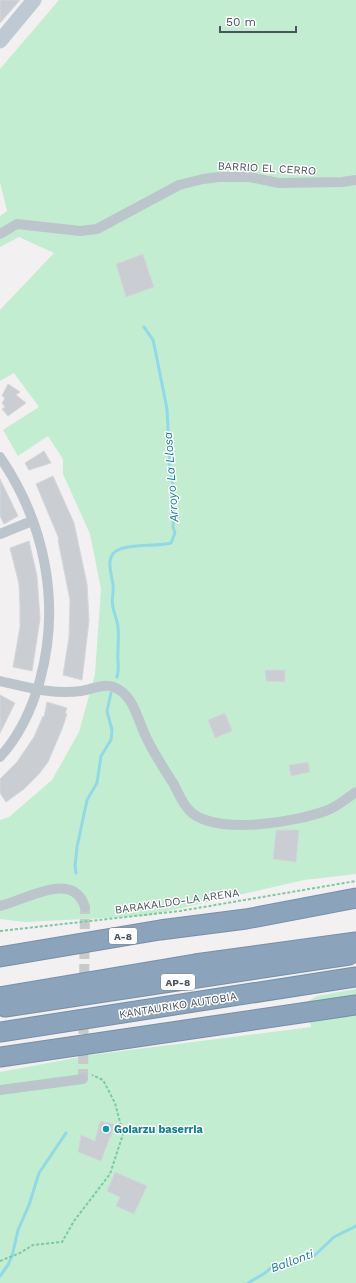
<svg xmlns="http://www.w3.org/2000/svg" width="356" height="1283" font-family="'Work Sans',sans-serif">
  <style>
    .green { fill: #c2edd1 }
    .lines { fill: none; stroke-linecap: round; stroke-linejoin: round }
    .stream { stroke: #91d9e7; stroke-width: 3 }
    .building { fill: #cacdd2; stroke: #d4d7db }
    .street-tunnel { stroke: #c8c9cb; stroke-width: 10; stroke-dasharray: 10 5; stroke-linecap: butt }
    .highway-casing { stroke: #768fa8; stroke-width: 21 }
    .path { stroke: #7bc9a0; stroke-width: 2; stroke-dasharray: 3 2; stroke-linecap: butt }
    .street { stroke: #bdc5cc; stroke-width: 10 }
    .secondary { stroke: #bfc9d3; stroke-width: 15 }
    .highway { stroke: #8ba4bc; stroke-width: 19 }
    .culture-dot { fill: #0f9aa8; stroke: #fff; stroke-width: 1.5 }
    .labels { text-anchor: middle; stroke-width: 3; stroke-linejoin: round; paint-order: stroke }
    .shield { fill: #fff; stroke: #80878e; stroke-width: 1 }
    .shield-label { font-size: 10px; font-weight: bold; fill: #49545d }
    .street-label { font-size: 11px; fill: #49545d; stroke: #fff }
    .culture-label { font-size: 11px; font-weight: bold; fill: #0d838f; stroke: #fff; text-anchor: start }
    .water-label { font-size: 12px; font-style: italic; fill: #157f95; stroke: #fff }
  </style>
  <rect width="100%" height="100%" fill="#f2f0f0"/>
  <g class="green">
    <polygon points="59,0 356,0 356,874 304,880 146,916 25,922 0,919 0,820 9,817 52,780 79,732 95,674 101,589 90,534 63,474 63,459 48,436 18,456 3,430 39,407 14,373 0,381 0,310 54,253 19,237 0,247 0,216 7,211 0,182 0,69"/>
    <polygon points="356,989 356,1283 0,1283 0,1072 91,1055 311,1027 307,1002 317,996"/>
  </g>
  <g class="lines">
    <g class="stream">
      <path d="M 117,677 C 120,668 117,661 118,652 C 118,644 119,636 118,628 C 118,621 114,614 113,607 C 111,600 114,593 113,585 C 112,575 105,558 116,551 C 130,543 155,547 171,543 L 175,533 L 173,527 L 175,501 L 170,467 L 167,409 L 155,349 L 153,340 L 144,327"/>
      <polyline points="76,873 75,866 77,847 87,800 97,783 101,756 111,740 112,730 107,711 111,693"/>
      <polyline points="0,1276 8,1265 12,1256 18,1230 29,1205 39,1173 66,1133"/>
      <polyline points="248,1283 265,1273 274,1265 294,1264 315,1255 334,1237 356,1226"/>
    </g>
  </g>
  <g class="building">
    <polygon points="0,0 20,0 0,23"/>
    <polygon points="143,254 154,287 126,297 116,264"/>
    <polygon points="8,384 20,392 16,395 26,403 8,416 2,409 5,407 2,403 5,398 2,396"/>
    <polygon points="44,451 51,463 29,470 25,463"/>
    <polygon points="53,476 74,523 87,584 89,621 82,680 63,675 69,637 70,600 58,540 59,539 36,484"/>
    <polygon points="0,479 18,516 4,524 0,516"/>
    <polygon points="29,541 37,576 40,619 32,671 13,667 20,627 20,607 19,584 10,548"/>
    <polygon points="265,670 285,670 285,682 266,681"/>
    <polygon points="0,695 15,703 0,733"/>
    <polygon points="47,702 67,708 65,713 67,714 62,729 48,762 39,774 24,789 6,802 0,793 0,779 17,762 34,737 43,716 44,717"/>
    <polygon points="225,713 232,731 215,738 208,720"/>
    <polygon points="308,762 310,772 291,776 289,765"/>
    <polygon points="276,830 299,830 296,862 273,859"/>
    <polygon points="100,1121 114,1124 111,1137 110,1137 101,1161 78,1152 81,1135 95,1141"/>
    <polygon points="115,1172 147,1186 134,1214 116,1206 120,1197 107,1191"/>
  </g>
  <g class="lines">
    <polyline class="street-tunnel" points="83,1079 85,907"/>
    <g class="highway-casing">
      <g id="highway">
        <polyline points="0,957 160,930 246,919 356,898"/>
        <polyline points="0,997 195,964 356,942"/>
        <polyline points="5,1007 349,955"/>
        <polyline points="0,1032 356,977"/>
        <polyline points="0,1057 356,1005"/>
      </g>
    </g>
    <g class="path">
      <polyline points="0,931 180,911 356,881"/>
      <polyline points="0,1261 20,1253 33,1245 62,1242 74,1221 110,1174 123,1134 115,1103 103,1080 92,1075"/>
    </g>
    <g class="street">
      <polyline points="0,234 17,224 80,231 97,229 179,185 203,179 219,177 249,177 279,183 342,182 356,180"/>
      <path d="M 0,457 C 45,523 61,603 40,680 C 32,709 20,735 0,757"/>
      <polyline points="0,534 32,521"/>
      <path d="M 0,681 C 26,687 54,695 81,691 C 95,689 107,680 121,691 C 136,702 139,725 148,741 C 155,755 164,769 173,783 C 179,793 182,805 192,813 C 220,835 297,822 328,810 C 338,806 347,798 356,792"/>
      <path d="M 0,906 C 26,900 73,869 85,907"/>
      <polyline points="0,1090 83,1079"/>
    </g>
    <polyline class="secondary" points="0,41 34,0"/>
    <use href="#highway" class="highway"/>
  </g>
  <circle class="culture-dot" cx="106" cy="1129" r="4"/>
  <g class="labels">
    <g class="shield">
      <rect x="109" y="928" width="28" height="16" rx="3"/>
      <rect x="161" y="974" width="34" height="16" rx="3"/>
    </g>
    <g class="shield-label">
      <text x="123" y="940">A-8</text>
      <text x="178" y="986">AP-8</text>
    </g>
    <g class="street-label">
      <text transform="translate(267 168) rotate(3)" y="4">BARRIO EL CERRO</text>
      <text transform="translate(177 901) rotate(-8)" y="4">BARAKALDO-LA ARENA</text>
      <text transform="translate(178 1005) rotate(-9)" y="4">KANTAURIKO AUTOBIA</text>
    </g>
    <g class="culture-label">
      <text x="114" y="1133">Goiarzu baserria</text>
    </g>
    <g class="water-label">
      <text transform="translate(171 477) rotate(-94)" y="4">Arroyo La Llosa</text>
      <text transform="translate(292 1261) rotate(-20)" y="4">Ballonti</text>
    </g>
  </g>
  <path d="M220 26v6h76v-6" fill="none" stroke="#49545d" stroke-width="2"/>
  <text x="226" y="26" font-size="12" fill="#49545d" stroke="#ffffff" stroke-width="3" paint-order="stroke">50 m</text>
</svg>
